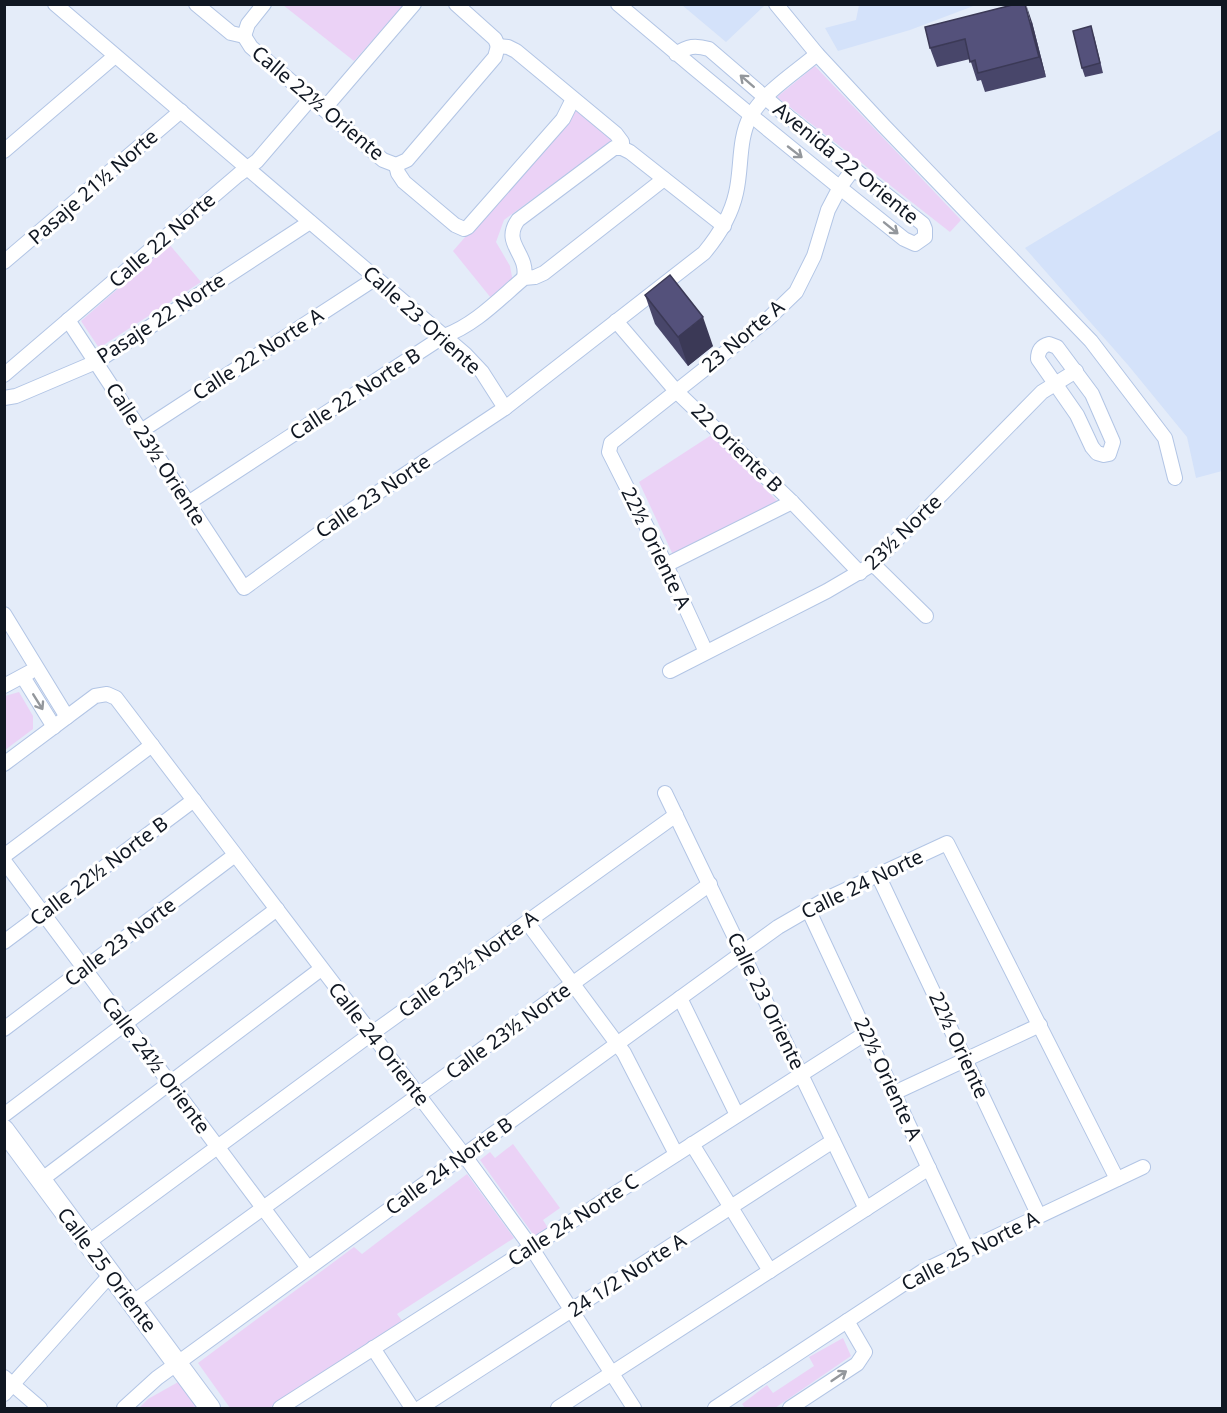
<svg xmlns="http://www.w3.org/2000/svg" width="1227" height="1413" font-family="'Noto Sans',sans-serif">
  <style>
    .built { fill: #d4e2fa }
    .green { fill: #ebd2f6 }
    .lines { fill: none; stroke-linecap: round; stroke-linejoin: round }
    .street-casing { stroke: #b2c5e5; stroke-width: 16 }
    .secondary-casing { stroke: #b2c5e5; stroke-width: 22 }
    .street { stroke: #fff; stroke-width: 14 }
    .secondary { stroke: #fff; stroke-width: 20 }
    .wall { fill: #48466a }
    .shaded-wall { fill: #3b3956 }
    .building { fill: #54517b; stroke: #3b3956; stroke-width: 1.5 }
    .oneway { stroke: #93979c }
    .labels { text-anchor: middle; stroke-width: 6; stroke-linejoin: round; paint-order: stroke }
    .street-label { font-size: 20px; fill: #101722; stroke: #fff }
  </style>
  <rect width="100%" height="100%" fill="#e4ecf9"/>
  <g class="built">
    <polygon points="763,5 764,6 726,42 682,5"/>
    <polygon points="859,5 976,5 910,30 838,51 825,28 856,20"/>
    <polygon points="1222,129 1222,471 1196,478 1187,437 1128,365 1025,248"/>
  </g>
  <g class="green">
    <polygon points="283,5 404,5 354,61"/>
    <polygon points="815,66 961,220 950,232 777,97"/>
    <polygon points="576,109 613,140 504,220 496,242 510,266 513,282 491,298 453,251"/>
    <polygon points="169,244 201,282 99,348 81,321"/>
    <polygon points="713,434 780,504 673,555 639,482"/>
    <polygon points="19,692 33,716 33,729 5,750 5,696"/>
    <polygon points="513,1144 560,1208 543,1220 548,1228 535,1237 480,1160 490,1152 495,1158"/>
    <polygon points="467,1174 514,1238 397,1314 403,1322 269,1408 230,1408 198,1363 354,1247 362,1254"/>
    <polygon points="843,1338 851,1356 775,1408 745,1408 742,1404 767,1385 773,1393 814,1366 809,1357"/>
    <polygon points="180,1381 200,1408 139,1408 148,1399"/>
  </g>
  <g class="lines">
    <g class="street-casing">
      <g id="street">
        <polyline points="55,4 465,354 482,372 505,408"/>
        <polyline points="196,4 231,33 244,36"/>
        <polyline points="456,4 495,39 498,46"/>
        <path d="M 618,4 C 712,84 807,162 904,239 L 915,244 L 925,237 L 925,229 L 923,224 L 781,111 L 709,49 C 695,45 688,46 676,54"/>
        <polyline points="776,4 817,54 884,126 1091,341 1165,438 1175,478"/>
        <polyline points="244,36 251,47 383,160 396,165"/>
        <polyline points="244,36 248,24 264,4"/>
        <polyline points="498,46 508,47 516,51 616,134 622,142 622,148"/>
        <polyline points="324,109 414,4"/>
        <polyline points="4,151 115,56"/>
        <polyline points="396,165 398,173 404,182 455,225 464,229 468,227 563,119 573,99"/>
        <polyline points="396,165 407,160 495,57 498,46"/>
        <polyline points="4,262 181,111"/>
        <path d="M 524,278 C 529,253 501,244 518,220 L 614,148 L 622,148 L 630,152 L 724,226"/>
        <path d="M 68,320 L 244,588 L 350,511 L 505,408 L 704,253 C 719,235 731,216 736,193 C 742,168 738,140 750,117 C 765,91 795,73 817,54"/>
        <polyline points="616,321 676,391 792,502 860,573"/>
        <path d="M 1049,344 L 1057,347 L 1092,394 L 1113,442 L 1109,454 L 1104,455 L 1097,453 L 1092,447 L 1077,415 L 1038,359 C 1038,351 1041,346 1049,344 Z"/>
        <polyline points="4,375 238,175 257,161 311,98"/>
        <polyline points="4,398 16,396 96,362 310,222"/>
        <polyline points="141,431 376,278"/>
        <path d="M 188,503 L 444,336 C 475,325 499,299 524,278 L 535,277 L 544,273 L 664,179"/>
        <polyline points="873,564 926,616"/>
        <polyline points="666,565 792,502"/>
        <polyline points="4,614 67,717"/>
        <polyline points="706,652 666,565 609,452 611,443 769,318 796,292 814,256 828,210 840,187 854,168"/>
        <polyline points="670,671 827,591 873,564 1042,392 1076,371"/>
        <polyline points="23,677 54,727"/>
        <polyline points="4,686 30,672"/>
        <polyline points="4,764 95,696 107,694 116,698 464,1155 531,1247 634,1408"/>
        <polyline points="665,793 866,1209"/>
        <polyline points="4,856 152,745"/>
        <polyline points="4,861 308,1268"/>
        <polyline points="878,875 1039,1216"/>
        <polyline points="808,909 967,1250"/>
        <polyline points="527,922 624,1053 676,1154"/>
        <polyline points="4,942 194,800"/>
        <polyline points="680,998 737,1115"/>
        <polyline points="4,1029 235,855"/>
        <polyline points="894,1093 1040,1025"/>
        <polyline points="4,1115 277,909"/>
        <polyline points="692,1144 770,1271"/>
        <polyline points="41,1180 321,969"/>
        <polyline points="87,1243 371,1034 676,815"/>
        <polyline points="132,1303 710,884"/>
        <polyline points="373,1348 412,1408"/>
        <polyline points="4,1377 40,1408"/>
        <polyline points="4,1394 111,1274"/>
        <polyline points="124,1408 157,1378 778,927 828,898 947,843 1117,1179"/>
        <polyline points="280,1408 866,1033"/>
        <polyline points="420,1408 833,1141"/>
        <polyline points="558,1408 929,1168"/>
        <polyline points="715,1408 923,1271 1143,1167"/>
        <polyline points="790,1408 857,1364 865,1352 847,1321"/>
      </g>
    </g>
    <g class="secondary-casing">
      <polyline id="secondary" points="4,1130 210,1408"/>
    </g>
    <use href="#street" class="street"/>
    <use href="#secondary" class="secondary"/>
  </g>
  <g class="wall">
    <polygon points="1032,22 1046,77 985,92 981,80 977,81 970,59 937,67 930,48"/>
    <polygon points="1094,36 1103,73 1085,77 1082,68"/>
    <polygon points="645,295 713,346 688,366 655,324"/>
  </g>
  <g class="shaded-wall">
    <polygon points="1026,4 1032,22 1046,77 1039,57"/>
    <polygon points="703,317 713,346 688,366 678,337"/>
  </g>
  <g class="building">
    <polygon points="1016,4 1025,4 1039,57 978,73 975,60 970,62 965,39 930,48 925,27"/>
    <polygon points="1091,26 1100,63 1082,68 1073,31"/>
    <polygon points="670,275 703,317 678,337 645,295"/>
  </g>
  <defs><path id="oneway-shaft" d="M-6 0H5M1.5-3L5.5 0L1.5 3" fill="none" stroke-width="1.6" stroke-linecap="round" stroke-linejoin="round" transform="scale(1.5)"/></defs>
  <g class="oneway">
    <use href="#oneway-shaft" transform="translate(747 81) rotate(-139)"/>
    <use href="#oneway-shaft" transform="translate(795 152) rotate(38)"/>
    <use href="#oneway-shaft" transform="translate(891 228) rotate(39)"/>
    <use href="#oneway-shaft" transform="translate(38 702) rotate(58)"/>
    <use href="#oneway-shaft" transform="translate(839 1376) rotate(-34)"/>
  </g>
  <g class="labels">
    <g class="street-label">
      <text transform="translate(318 103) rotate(40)" y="7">Calle 22½ Oriente</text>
      <text transform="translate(846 163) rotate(39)" y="7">Avenida 22 Oriente</text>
      <text transform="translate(93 187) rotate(-41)" y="7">Pasaje 21½ Norte</text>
      <text transform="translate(162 240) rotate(-41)" y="7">Calle 22 Norte</text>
      <text transform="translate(161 318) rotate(-33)" y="7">Pasaje 22 Norte</text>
      <text transform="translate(422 320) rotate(42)" y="7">Calle 23 Oriente</text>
      <text transform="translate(743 336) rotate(-40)" y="7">23 Norte A</text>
      <text transform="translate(258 354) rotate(-33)" y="7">Calle 22 Norte A</text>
      <text transform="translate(355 394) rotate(-33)" y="7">Calle 22 Norte B</text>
      <text transform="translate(737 448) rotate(44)" y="7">22 Oriente B</text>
      <text transform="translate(156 454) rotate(57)" y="7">Calle 23½ Oriente</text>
      <text transform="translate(373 496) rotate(-34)" y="7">Calle 23 Norte</text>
      <text transform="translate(903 532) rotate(-44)" y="7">23½ Norte</text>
      <text transform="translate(656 548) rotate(64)" y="7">22½ Oriente A</text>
      <text transform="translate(99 871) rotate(-37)" y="7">Calle 22½ Norte B</text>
      <text transform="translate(862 884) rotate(-26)" y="7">Calle 24 Norte</text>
      <text transform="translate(120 942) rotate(-37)" y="7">Calle 23 Norte</text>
      <text transform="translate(468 964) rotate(-36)" y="7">Calle 23½ Norte A</text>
      <text transform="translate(766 1001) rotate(64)" y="7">Calle 23 Oriente</text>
      <text transform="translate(508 1031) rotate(-36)" y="7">Calle 23½ Norte</text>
      <text transform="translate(379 1044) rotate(52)" y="7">Calle 24 Oriente</text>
      <text transform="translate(959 1045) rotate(65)" y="7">22½ Oriente</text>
      <text transform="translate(156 1065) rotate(53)" y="7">Calle 24½ Oriente</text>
      <text transform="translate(888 1079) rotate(65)" y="7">22½ Oriente A</text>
      <text transform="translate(449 1166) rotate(-36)" y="7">Calle 24 Norte B</text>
      <text transform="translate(573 1220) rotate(-33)" y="7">Calle 24 Norte C</text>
      <text transform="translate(970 1251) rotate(-27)" y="7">Calle 25 Norte A</text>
      <text transform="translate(107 1270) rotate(53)" y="7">Calle 25 Oriente</text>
      <text transform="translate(627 1275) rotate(-33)" y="7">24 1/2 Norte A</text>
    </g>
  </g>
  <rect width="1227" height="1413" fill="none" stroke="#101722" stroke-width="12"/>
</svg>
